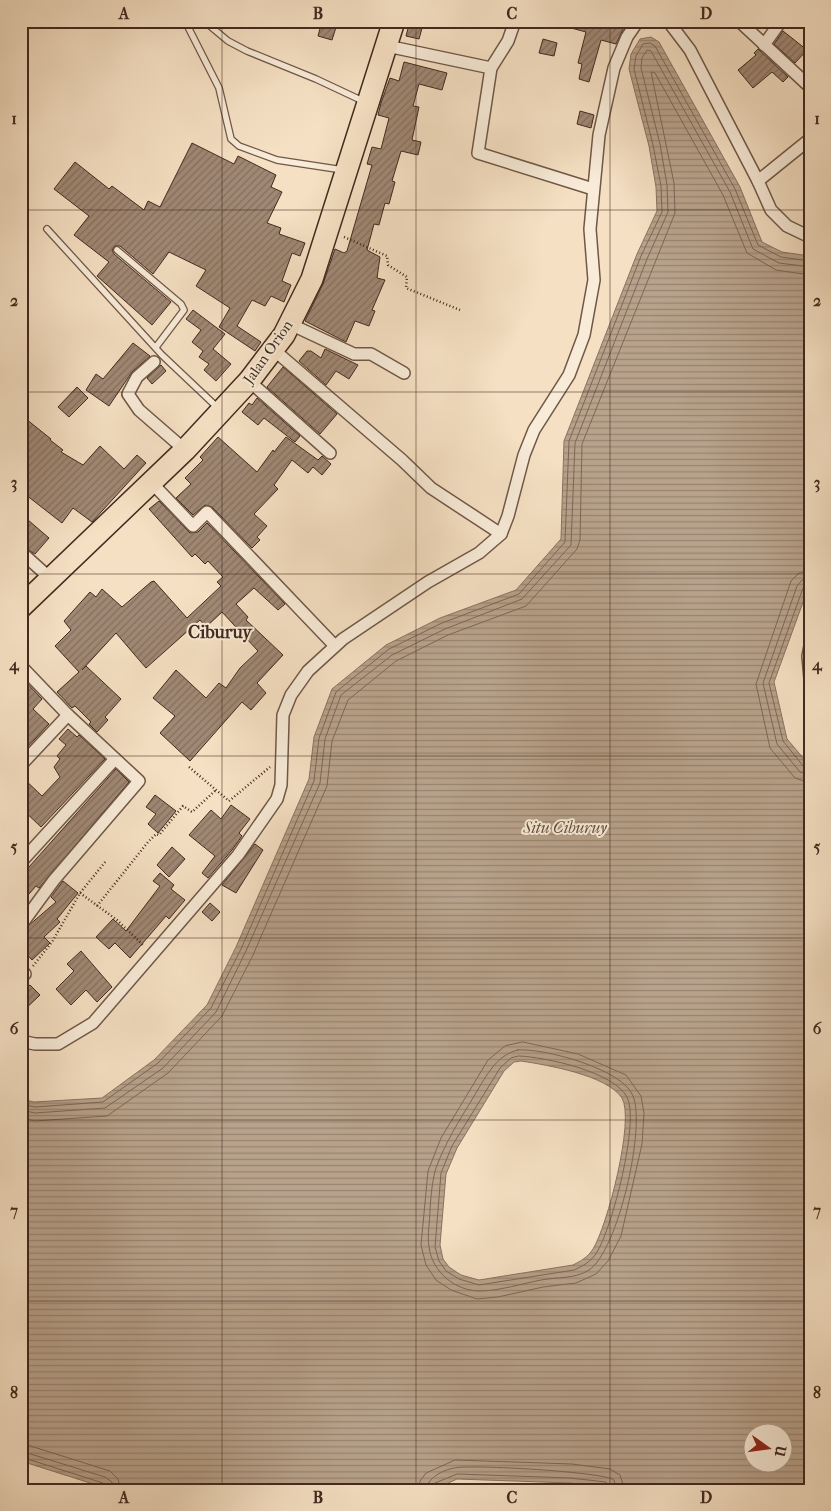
<svg xmlns="http://www.w3.org/2000/svg" width="831" height="1511" font-family="'IM FELL French Canon',serif">
  <style>
    .water { fill: url(#water-rules); stroke: #897260; fill-rule: evenodd }
    .lines { fill: none; stroke-linecap: round; stroke-linejoin: round }
    .shore { stroke: #7e6655; stroke-width: 1 }
    .building { fill: url(#building-hatch); stroke: #43291f }
    .lane-casing { stroke: #705748; stroke-width: 8 }
    .street-casing { stroke: #705748; stroke-width: 14 }
    .highway-casing { stroke: #43291f; stroke-width: 24 }
    .path { stroke: #43291f; stroke-width: 2.5; stroke-dasharray: 1 2.5; stroke-linecap: butt }
    .lane { stroke: #f8ebd8; stroke-width: 5.5 }
    .street { stroke: #f8ebd8; stroke-width: 11 }
    .highway { stroke: #f5e0c3; stroke-width: 21 }
    .grid { fill: none; stroke: #43291f; stroke-width: 1; stroke-opacity: 0.55 }
    .labels { text-anchor: middle; stroke-width: 4; stroke-linejoin: round; paint-order: stroke }
    .street-label { font-size: 15px; fill: #43291f; stroke: #f8ebd8 }
    .water-label { font-size: 16px; font-style: italic; fill: #664d3f; stroke: #f8ebd8 }
    .quarter-label { font-size: 18px; font-weight: bold; fill: #43291f; stroke: #f8ebd8 }
    .neatline { fill: none; stroke: #43291f; stroke-width: 2 }
    .grid-label { font-size: 16px; text-anchor: middle; font-weight: bold; fill: #43291f }
  </style>
  <defs>
    <pattern id="water-rules" width="6" height="5" patternUnits="userSpaceOnUse" patternTransform="scale(1.25)"><rect width="6" height="5" fill="#b8a28b"/><path d="M0 2.5h6" fill="none" stroke="#978471"/></pattern>
    <pattern id="building-hatch" width="6" height="6" patternUnits="userSpaceOnUse" patternTransform="scale(1.25)"><rect width="6" height="6" fill="#a08874"/><path d="M-1 1l2-2M0 6l6-6M5 7l2-2" fill="none" stroke="#846f5f"/></pattern>
  </defs>
  <rect width="100%" height="100%" fill="#f5e0c3"/>
  <filter id="stains"><feTurbulence type="fractalNoise" baseFrequency=".004" numOctaves="4"/><feColorMatrix values="0 0 0 0 .2 0 0 0 0 .09 0 0 0 0 .02 0 0 0 .5 -.17"/></filter>
  <radialGradient id="worn" r=".72"><stop offset=".6" stop-color="#630" stop-opacity="0"/><stop offset="1" stop-color="#630" stop-opacity=".3"/></radialGradient>
  <path class="water" d="M 651,37 L 659,42 L 740,187 L 762,242 L 782,252 L 810,256 L 810,583 L 774,682 L 787,739 L 810,766 L 810,1490 L 625,1490 L 570,1483 L 457,1479 L 433,1490 L 112,1490 L 21,1461 L 21,1099 L 34,1102 L 102,1098 L 154,1060 L 207,1005 L 236,947 L 309,779 L 314,737 L 332,689 L 386,645 L 440,618 L 516,590 L 561,539 L 564,441 L 637,254 L 657,211 L 656,187 L 649,146 L 629,69 L 631,54 L 640,39 ZM 521,1061 C 547,1065 607,1075 622,1098 C 635,1120 607,1227 593,1249 C 588,1257 581,1261 573,1265 L 479,1280 L 461,1275 L 449,1267 L 443,1259 L 440,1245 L 446,1174 L 457,1148 L 504,1071 L 514,1062 ZM 754,1434 L 784,1434 L 784,1464 L 754,1464 Z"/>
  <g class="lines">
    <g class="shore">
      <polyline points="810,571 799,573 791,581 756,684 770,748 795,778 810,783"/>
      <polyline points="810,578 802,580 797,586 763,683 777,744 800,772 810,775"/>
      <polyline points="810,584 803,588 769,683 783,741 804,767 810,769"/>
      <polygon points="523,1042 578,1054 626,1075 641,1096 644,1113 642,1144 621,1236 608,1261 596,1274 576,1283 543,1287 498,1297 477,1299 451,1290 436,1280 426,1265 421,1245 428,1171 441,1138 488,1060 505,1046"/>
      <path d="M 518,1050 C 544,1048 623,1069 633,1096 C 646,1127 618,1251 589,1270 C 575,1279 557,1277 541,1280 C 521,1284 502,1290 482,1291 C 456,1292 432,1272 429,1247 C 427,1235 430,1221 430,1209 C 431,1196 432,1181 436,1168 C 445,1143 459,1121 473,1098 C 484,1080 495,1055 518,1050 Z"/>
      <path d="M 519,1056 C 546,1057 614,1072 627,1097 C 640,1121 612,1228 597,1252 C 592,1261 583,1266 574,1270 L 479,1285 L 459,1279 L 446,1271 L 439,1261 L 435,1247 L 441,1173 L 452,1146 L 500,1068 L 511,1058 Z"/>
      <polyline points="21,1104 35,1107 103,1102 158,1063 211,1008 241,949 314,781 319,738 336,692 389,649 442,623 519,594 565,542 569,441 641,256 662,212 661,186 653,145 634,69 636,56 643,44 650,43 655,46 735,189 758,245 781,257 810,261"/>
      <polyline points="21,1110 35,1113 105,1108 163,1068 216,1012 246,951 320,783 325,739 341,695 392,655 445,629 522,599 571,545 575,443 647,259 668,212 667,185 660,144 641,68 642,58 647,50 651,51 730,192 753,249 779,263 810,267"/>
      <polyline points="21,1118 35,1121 107,1116 168,1073 222,1016 253,955 327,786 332,741 348,700 396,661 448,635 526,606 577,549 580,540 582,444 675,213 674,183 651,72 655,73 723,195 747,253 776,270 810,275"/>
      <polyline points="21,1443 110,1471 118,1479 121,1490"/>
      <polyline points="21,1451 105,1477 112,1482 113,1490"/>
      <polyline points="21,1457 103,1483 107,1490"/>
      <polyline points="419,1490 420,1481 426,1473 455,1460 572,1464 610,1469 620,1475 625,1490"/>
      <path d="M 426,1490 C 427,1478 443,1470 454,1468 C 470,1464 605,1472 614,1480 L 617,1490"/>
      <polyline points="433,1490 435,1483 457,1474 570,1478 606,1482 611,1490"/>
    </g>
  </g>
  <g class="building">
    <polygon points="322,21 338,21 332,40 318,36"/>
    <polygon points="410,21 424,21 419,39 406,36"/>
    <polygon points="560,21 609,21 625,25 616,44 601,40 589,82 579,79 582,64 578,63 586,32 560,25"/>
    <polygon points="783,31 807,50 795,63 774,44"/>
    <polygon points="543,39 557,43 554,56 539,53"/>
    <polygon points="758,49 788,77 783,82 772,72 753,88 738,70 756,55 754,53"/>
    <polygon points="404,62 447,73 442,90 419,84 413,106 419,107 412,140 421,142 418,155 401,151 392,181 395,182 389,204 385,203 379,225 374,224 367,250 380,257 377,278 385,280 372,310 375,311 369,326 355,321 346,342 305,321 323,284 335,249 344,253 347,251 372,165 367,164 372,147 381,149 389,118 378,115 381,103 390,78 399,81"/>
    <polygon points="580,111 594,115 591,128 577,124"/>
    <polygon points="192,143 234,164 238,156 276,175 271,187 282,192 267,223 281,228 279,234 305,243 300,256 292,253 282,281 291,285 284,302 271,296 265,306 252,300 237,326 261,342 255,351 219,327 230,308 196,286 206,270 169,252 153,274 120,246 115,246 112,250 114,254 171,302 152,325 97,276 109,262 74,235 89,216 54,189 75,162 109,189 112,186 144,210 148,201 160,207"/>
    <polygon points="193,310 225,334 213,349 231,364 216,381 204,370 209,364 199,357 203,351 192,342 201,330 186,319"/>
    <polygon points="133,343 150,356 132,372 109,406 86,390 96,374 103,379"/>
    <polygon points="325,349 358,365 349,379 336,371 326,385 299,361 307,351 311,351 321,358"/>
    <polygon points="161,365 166,371 152,384 147,378"/>
    <polygon points="283,367 337,414 320,434 267,387"/>
    <polygon points="77,387 88,398 69,417 58,407"/>
    <polygon points="257,398 300,436 295,442 264,418 258,425 242,412 249,403 252,405"/>
    <polygon points="21,415 51,439 50,440 63,450 61,452 83,465 100,446 124,469 137,455 146,463 92,522 73,508 62,523 21,491"/>
    <polygon points="218,437 257,472 273,450 274,452 286,437 318,460 322,456 331,464 322,475 313,467 308,473 292,460 274,485 278,489 254,514 267,526 257,537 260,540 252,548 212,507 205,505 193,515 176,498 191,484 185,478 203,460 200,457"/>
    <polygon points="159,501 190,533 198,532 207,523 285,604 278,610 254,588 236,604 248,617 246,620 283,655 257,683 266,693 251,710 242,702 190,761 160,733 175,716 153,698 176,670 206,698 219,683 226,688 240,668 258,651 222,612 206,627 200,620 146,668 116,633 82,670 86,666 121,699 105,717 108,720 97,732 89,724 91,722 75,706 72,708 57,692 79,672 55,646 71,630 64,621 90,592 96,597 102,589 122,607 151,582 154,581 187,618 221,586 217,582 223,577 208,561 205,564 195,554 192,557 149,509"/>
    <polygon points="21,514 49,538 35,554 21,545"/>
    <polygon points="21,677 42,699 33,709 49,724 21,754"/>
    <polygon points="68,729 77,737 79,735 105,759 41,827 21,808 21,776 42,796 60,777 54,767 60,759 57,756 66,745 59,739"/>
    <polygon points="116,769 129,782 39,888 36,886 21,903 21,876"/>
    <polygon points="155,795 176,811 158,833 148,824 156,814 146,807"/>
    <polygon points="231,805 250,819 239,833 242,836 232,850 208,878 202,873 215,856 189,835 211,810 221,819"/>
    <polygon points="255,844 263,850 236,893 222,885"/>
    <polygon points="172,847 185,859 169,877 157,865"/>
    <polygon points="160,873 174,885 171,889 185,900 169,919 166,916 130,958 115,943 109,949 96,937 113,919 126,931 160,886 153,881"/>
    <polygon points="63,881 78,893 57,919 60,922 44,937 50,943 32,960 21,948 21,932 56,902 51,897"/>
    <polygon points="210,903 220,912 212,921 202,912"/>
    <polygon points="81,951 112,987 97,1002 86,990 71,1005 56,989 74,971 67,964"/>
    <polygon points="30,985 40,995 21,1013 21,993"/>
  </g>
  <g class="lines">
    <g class="lane-casing">
      <g id="lane">
        <polyline points="185,21 219,88 231,139 239,146 277,160 343,170"/>
        <polyline points="204,21 228,41 247,51 316,79 365,102"/>
        <polyline points="47,229 162,355 218,408"/>
        <polyline points="117,250 181,304 184,310 156,347"/>
      </g>
    </g>
    <g class="street-casing">
      <g id="street">
        <polyline points="515,21 508,41 491,68 478,153 593,189"/>
        <polyline points="668,21 690,50 758,181 771,210 787,226 810,237"/>
        <polyline points="739,21 810,87"/>
        <polyline points="764,45 781,21"/>
        <polyline points="387,46 491,68"/>
        <polyline points="758,181 810,139"/>
        <polyline points="290,324 354,354 371,354 404,373"/>
        <polyline points="274,350 402,460 431,488 501,534"/>
        <polyline points="154,362 137,377 128,394 139,410 185,450"/>
        <polyline points="249,381 330,453"/>
        <polyline points="151,482 193,526 207,512 335,646"/>
        <polyline points="21,552 51,579"/>
        <polyline points="810,646 808,656 810,678"/>
        <polyline points="21,666 68,715 139,781 54,880 21,925"/>
        <polyline points="21,765 68,715"/>
        <polyline points="21,862 115,759"/>
        <polyline points="21,970 25,974"/>
        <polyline points="21,1041 35,1044 58,1044 93,1023 238,855 277,799 281,785 283,715 291,695 308,671 343,639 428,582 479,553 501,534 508,516 524,455 534,430 569,375 584,335 594,280 590,229 599,135 614,68 627,37 638,21"/>
      </g>
    </g>
    <g class="highway-casing">
      <polyline id="highway" points="21,607 185,450 249,381 284,335 312,279 394,21"/>
    </g>
    <g class="path">
      <polyline points="344,237 387,256 388,265 407,277 406,288 460,310"/>
      <polyline points="189,767 229,801 270,767"/>
      <polyline points="80,893 117,920 144,946"/>
      <polyline points="97,906 148,842 156,834 159,835 183,806 192,812 216,790"/>
      <polyline points="33,966 52,942 80,893 106,861"/>
    </g>
    <use href="#lane" class="lane"/>
    <use href="#street" class="street"/>
    <use href="#highway" class="highway"/>
  </g>
  <path class="grid" d="M 222,21 L 222,1490M 416,21 L 416,1490M 610,21 L 610,1490M 21,210 L 810,210M 21,392 L 810,392M 21,574 L 810,574M 21,756 L 810,756M 21,938 L 810,938M 21,1120 L 810,1120M 21,1301 L 810,1301"/>
  <g class="labels">
    <g class="street-label">
      <text transform="translate(268 352) rotate(-55)" y="5">Jalan Orion</text>
    </g>
    <g class="water-label">
      <text x="565" y="833">Situ Ciburuy</text>
    </g>
    <g class="quarter-label">
      <text x="220" y="638">Ciburuy</text>
    </g>
  </g>
  <rect width="831" height="1511" fill="none" stroke="#f5e0c3" stroke-width="55"/>
  <g transform="translate(768 1448) rotate(104)"><circle r="24" fill="#f8ebd8" stroke="#b09d8e"/>
  <path d="M0-4L9 19L0 12L-9 19Z" fill="#8f2418"/>
  <text y="-8" font-size="14" font-weight="bold" text-anchor="middle" fill="#43291f">U</text>
  </g>
  <rect x="28" y="28" width="776" height="1456" class="neatline"/>
  <g class="grid-label">
    <text x="124" y="19">A</text>
    <text x="318" y="19">B</text>
    <text x="512" y="19">C</text>
    <text x="706" y="19">D</text>
    <text x="14" y="124">1</text>
    <text x="817" y="124">1</text>
    <text x="14" y="306">2</text>
    <text x="817" y="306">2</text>
    <text x="14" y="488">3</text>
    <text x="817" y="488">3</text>
    <text x="14" y="670">4</text>
    <text x="817" y="670">4</text>
    <text x="14" y="852">5</text>
    <text x="817" y="852">5</text>
    <text x="14" y="1034">6</text>
    <text x="817" y="1034">6</text>
    <text x="14" y="1216">7</text>
    <text x="817" y="1216">7</text>
    <text x="14" y="1398">8</text>
    <text x="817" y="1398">8</text>
    <text x="124" y="1503">A</text>
    <text x="318" y="1503">B</text>
    <text x="512" y="1503">C</text>
    <text x="706" y="1503">D</text>
  </g>
  <rect width="100%" height="100%" filter="url(#stains)"/>
  <rect width="100%" height="100%" fill="url(#worn)"/>
</svg>
